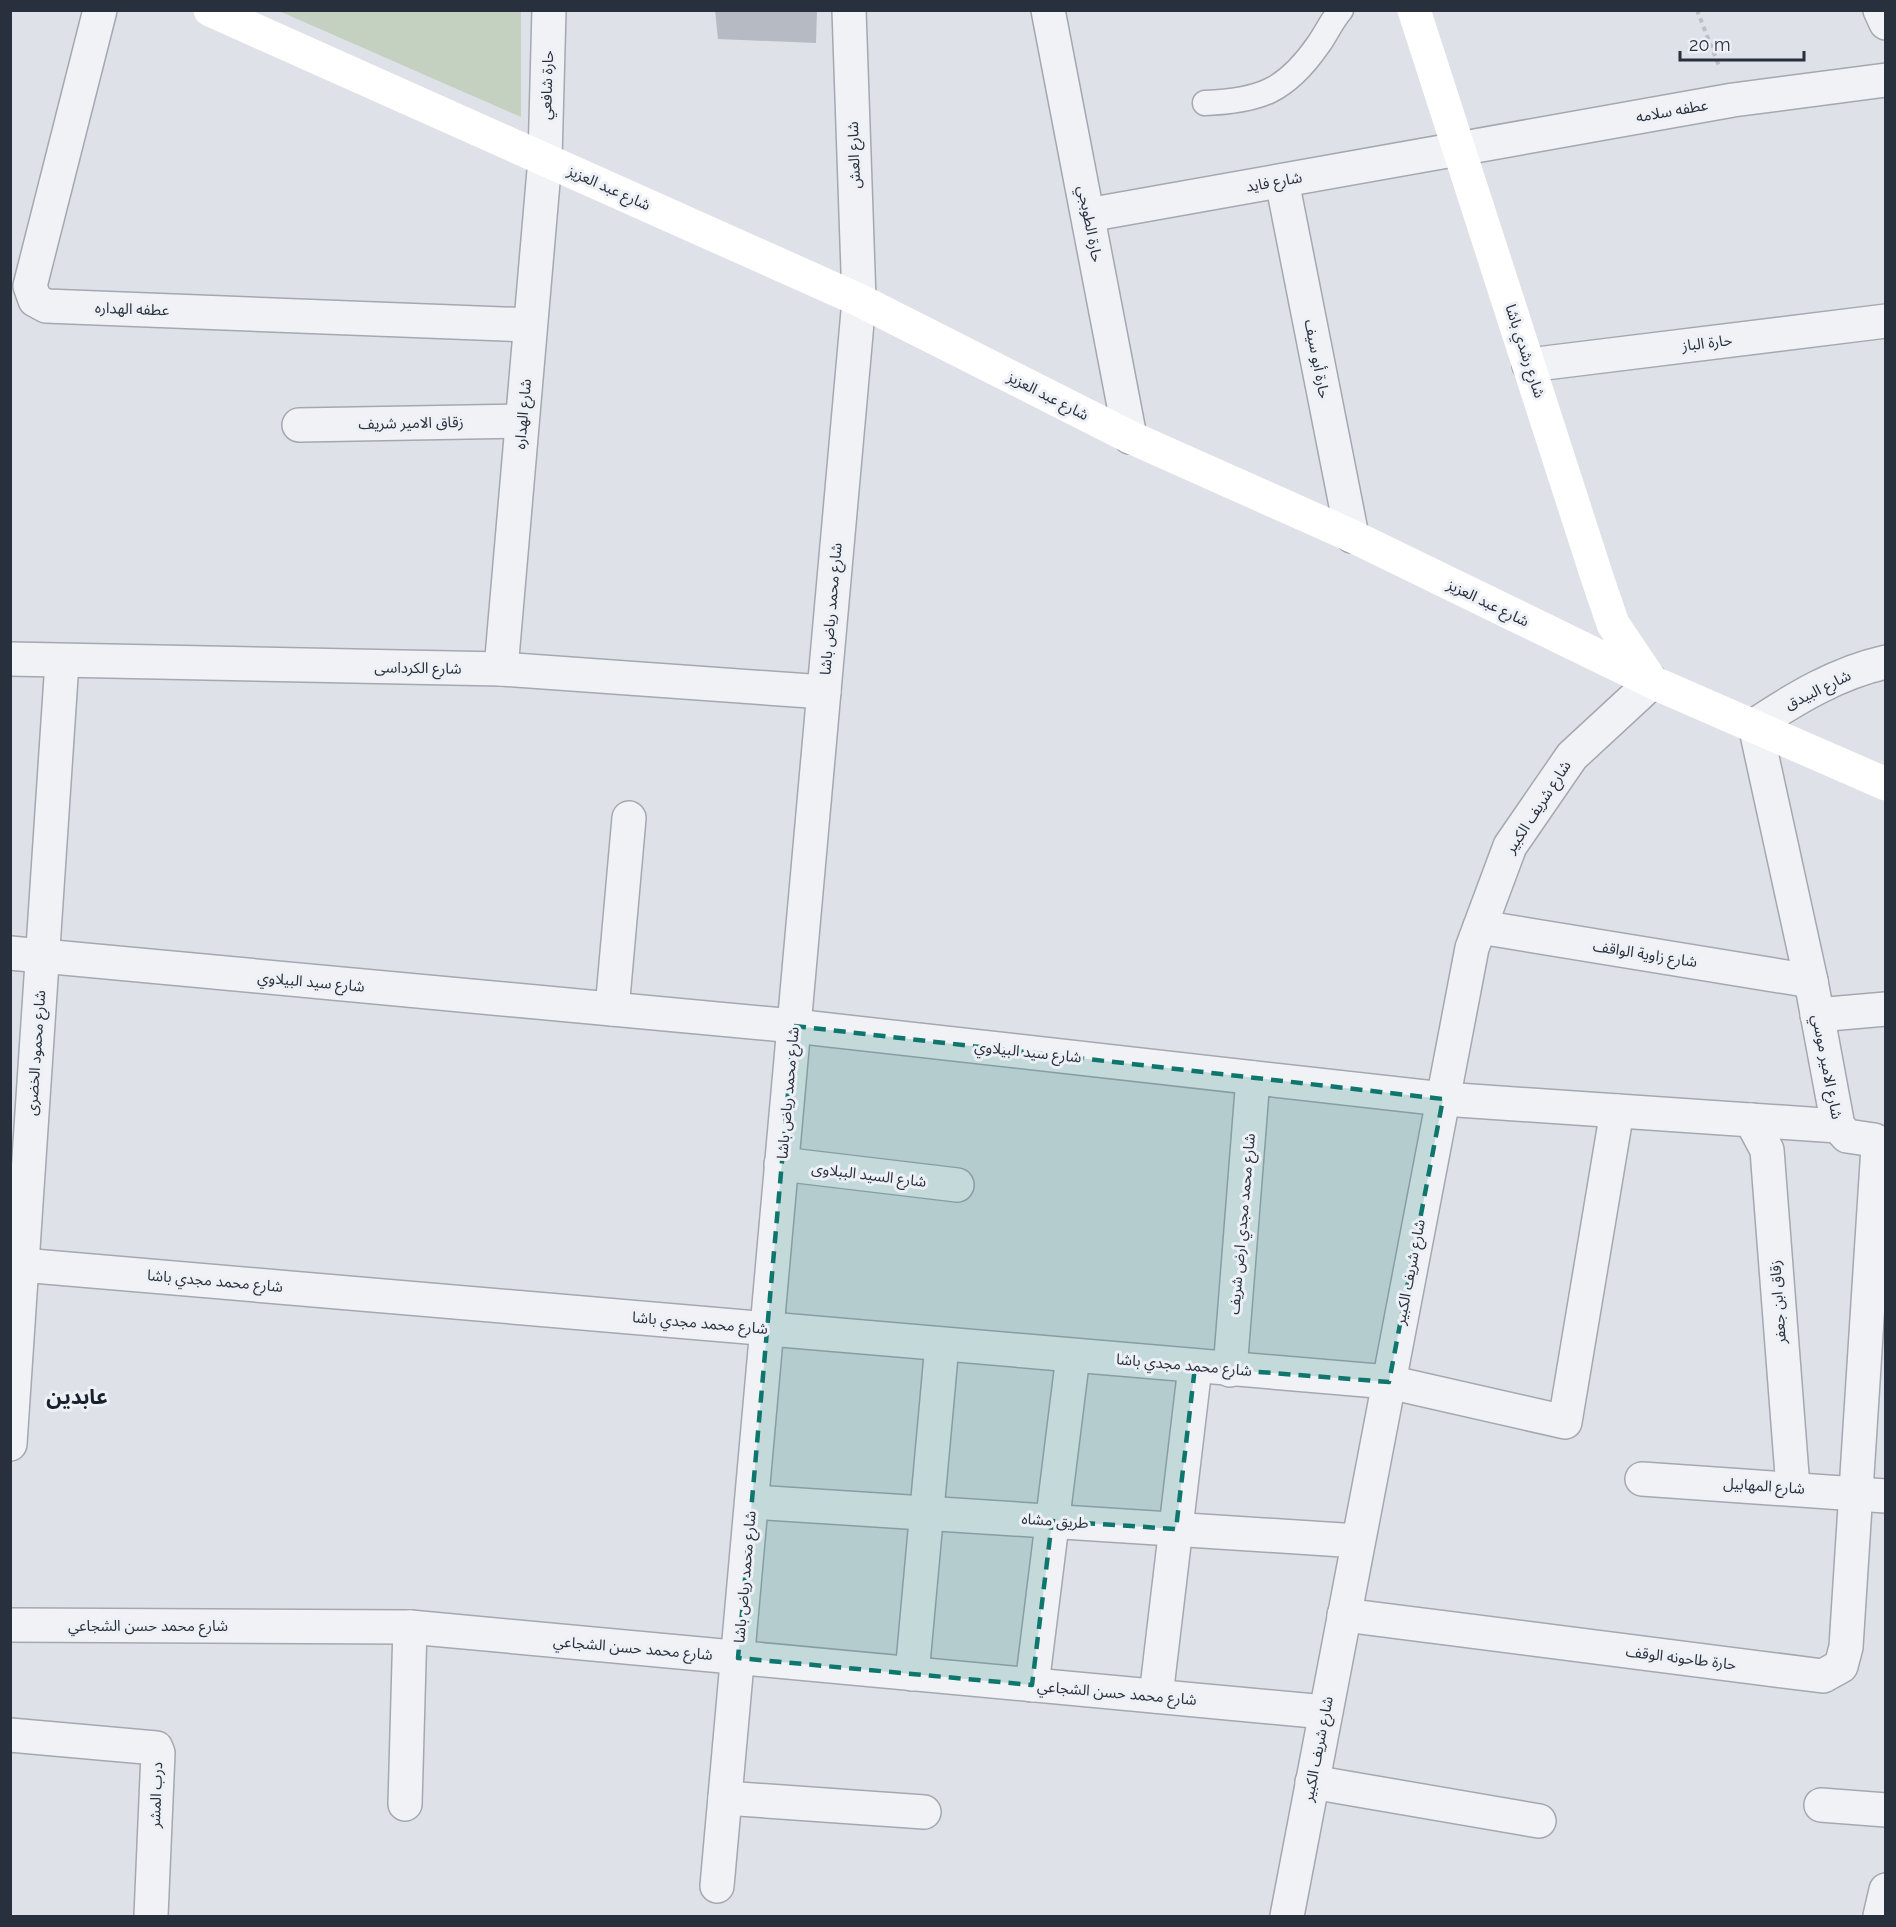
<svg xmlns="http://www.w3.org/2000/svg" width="1896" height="1927" font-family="Raleway,'Noto Sans Arabic',sans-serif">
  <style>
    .green { fill: #c4d0c0 }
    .building { fill: #b6bbc3 }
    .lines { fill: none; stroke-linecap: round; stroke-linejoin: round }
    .lane-casing { stroke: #a4a8b1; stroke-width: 27 }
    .street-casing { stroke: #a4a8b1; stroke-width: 36 }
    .path { stroke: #bdbfc5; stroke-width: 4; stroke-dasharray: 4.5 4.5; stroke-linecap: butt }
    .lane { stroke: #f1f2f5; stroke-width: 24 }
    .street { stroke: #f1f2f5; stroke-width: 33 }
    .secondary { stroke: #fff; stroke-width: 33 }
    .marked { fill: #0f766e; fill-opacity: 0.2; stroke: #0f766e; stroke-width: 4.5; stroke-dasharray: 12 8; stroke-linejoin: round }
    .labels { text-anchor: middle; stroke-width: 6; stroke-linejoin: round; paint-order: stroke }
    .street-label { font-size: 15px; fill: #282f3d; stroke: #edf0f5 }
    .district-label { font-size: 21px; font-weight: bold; fill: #1a212e; stroke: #edf0f5 }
  </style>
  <rect width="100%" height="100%" fill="#dee1e7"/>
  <polygon class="green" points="279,11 521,11 521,117"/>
  <polygon class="building" points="715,10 817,10 816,43 718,39"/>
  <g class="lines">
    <g class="lane-casing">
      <path id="lane" d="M 1205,103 C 1260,101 1286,91 1318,45 C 1326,34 1332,20 1341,10"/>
    </g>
    <g class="street-casing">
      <g id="street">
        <polyline points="100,10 30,286 35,300 46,306 530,325"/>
        <polyline points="1048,10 1130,437"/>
        <polyline points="1880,10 1886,23"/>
        <polyline points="1282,181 1352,536"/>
        <polyline points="1088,215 1733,100 1886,80"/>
        <polyline points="1529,365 1886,321"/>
        <polyline points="299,425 522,421"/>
        <polyline points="10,659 501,669 824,692"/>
        <polyline points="501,669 545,159 549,10"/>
        <polyline points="1480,927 1811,981"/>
        <polyline points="10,953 794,1026 1443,1099 1838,1126"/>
        <polyline points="612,1009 629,818"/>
        <polyline points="1817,1015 1886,1009"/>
        <polyline points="1751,1120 1767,1150 1793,1488"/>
        <polyline points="781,1164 957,1185"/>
        <polyline points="10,1264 1389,1382 1565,1422 1617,1111"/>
        <polyline points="1230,1370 1253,1078"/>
        <polyline points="10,1444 62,662"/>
        <polyline points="1642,1479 1886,1496"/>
        <polyline points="752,1502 1358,1541"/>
        <path d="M 1344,1615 L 1823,1676 L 1841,1666 L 1846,1647 L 1878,1147 L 1874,1140 L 1847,1136 L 1838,1126 L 1811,981 L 1755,725 C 1796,698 1837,673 1886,662"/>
        <polyline points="10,1625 410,1627 1325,1712"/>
        <polyline points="912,1674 942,1345"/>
        <polyline points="1032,1685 1073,1356"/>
        <polyline points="1156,1696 1195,1367"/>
        <polyline points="10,1735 156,1748 158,1753 151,1916"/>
        <polyline points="1312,1782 1539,1821"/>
        <polyline points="725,1798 924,1812"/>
        <polyline points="405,1804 410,1627"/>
        <polyline points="1821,1805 1886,1810"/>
        <polyline points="717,1886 859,300 849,10"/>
        <polyline points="1287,1916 1472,948 1510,846 1572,756 1652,682"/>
        <polyline points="1880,1916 1886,1890"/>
      </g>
    </g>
    <polyline class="path" points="1697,10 1719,66"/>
    <use href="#lane" class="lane"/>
    <use href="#street" class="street"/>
    <g class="secondary">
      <polyline points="210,10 859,300 1130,437 1352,536 1652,682 1886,784"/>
      <polyline points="1414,10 1597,577 1613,624 1652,682"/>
    </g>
  </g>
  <path class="marked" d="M 794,1026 L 1443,1099 L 1389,1382 L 1195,1367 L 1176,1529 L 1052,1521 L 1032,1685 L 738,1658 Z"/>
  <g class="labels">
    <g class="street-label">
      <text transform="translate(547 85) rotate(-88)" y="5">حارة شافعي</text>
      <text transform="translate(1672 111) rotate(-10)" y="5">عطفه سلامه</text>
      <text transform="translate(854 155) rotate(-92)" y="5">شارع العش</text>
      <text transform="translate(1274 182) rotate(-10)" y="5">شارع فايد</text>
      <text transform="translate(609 188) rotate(24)" y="5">شارع عبد العزيز</text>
      <text transform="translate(1090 224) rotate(79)" y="5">حارة الطوبجي</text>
      <text transform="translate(132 309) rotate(2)" y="5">عطفه الهداره</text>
      <text transform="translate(1707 343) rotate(-7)" y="5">حارة الباز</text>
      <text transform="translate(1525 351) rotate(72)" y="5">شارع رشدي باشا</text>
      <text transform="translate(1317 359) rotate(79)" y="5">حارة أبو سيف</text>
      <text transform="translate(1048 396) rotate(27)" y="5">شارع عبد العزيز</text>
      <text transform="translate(523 414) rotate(-85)" y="5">شارع الهداره</text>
      <text transform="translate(411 423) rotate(-1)" y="5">زقاق الامير شريف</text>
      <text transform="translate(1488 603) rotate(26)" y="5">شارع عبد العزيز</text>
      <text transform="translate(831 609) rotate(-85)" y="5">شارع محمد رياض باشا</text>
      <text transform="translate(418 668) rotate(1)" y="5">شارع الكرداسى</text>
      <text transform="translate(1818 690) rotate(-26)" y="5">شارع البيدق</text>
      <text transform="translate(1538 807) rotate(-57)" y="5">شارع شريف الكبير</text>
      <text transform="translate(1645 954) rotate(9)" y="5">شارع زاوية الواقف</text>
      <text transform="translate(311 982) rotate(5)" y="5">شارع سيد البيلاوي</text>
      <text transform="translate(1028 1052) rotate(6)" y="5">شارع سيد البيلاوي</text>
      <text transform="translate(36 1053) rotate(-86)" y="5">شارع محمود الخضرى</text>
      <text transform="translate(1827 1067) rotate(79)" y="5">شارع الامير موسي</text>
      <text transform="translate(788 1093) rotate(-85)" y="5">شارع محمد رياض باشا</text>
      <text transform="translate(869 1175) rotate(7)" y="5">شارع السيد الببلاوى</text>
      <text transform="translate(1242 1224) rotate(-85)" y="5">شارع محمد مجدي ارض شريف</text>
      <text transform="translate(1410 1272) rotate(-79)" y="5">شارع شريف الكبير</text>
      <text transform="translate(215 1281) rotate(5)" y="5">شارع محمد مجدي باشا</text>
      <text transform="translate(1778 1302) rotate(-94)" y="5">زقاق ابن جعفر</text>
      <text transform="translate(700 1323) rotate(5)" y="5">شارع محمد مجدي باشا</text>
      <text transform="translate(1184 1365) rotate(5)" y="5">شارع محمد مجدي باشا</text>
      <text transform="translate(1764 1486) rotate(4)" y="5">شارع المهابيل</text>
      <text transform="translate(1055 1521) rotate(4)" y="5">طريق مشاه</text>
      <text transform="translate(745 1577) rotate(-85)" y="5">شارع محمد رياض باشا</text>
      <text x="148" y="1631">شارع محمد حسن الشجاعي</text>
      <text transform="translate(633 1648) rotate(5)" y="5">شارع محمد حسن الشجاعي</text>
      <text transform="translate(1681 1658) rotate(7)" y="5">حارة طاحونه الوقف</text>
      <text transform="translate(1117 1693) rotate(5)" y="5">شارع محمد حسن الشجاعي</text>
      <text transform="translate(1318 1749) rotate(-79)" y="5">شارع شريف الكبير</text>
      <text transform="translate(156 1795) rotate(-88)" y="5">درب المشر</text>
    </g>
    <g class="district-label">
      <text x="77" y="1404">عابدين</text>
    </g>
  </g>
  <rect width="1896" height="1927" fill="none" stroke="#282f3d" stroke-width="24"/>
  <path d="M1680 51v9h124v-9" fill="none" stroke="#282f3d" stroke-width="3"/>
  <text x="1689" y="51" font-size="18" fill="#282f3d" stroke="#edf0f5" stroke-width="4.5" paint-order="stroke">20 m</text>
</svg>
